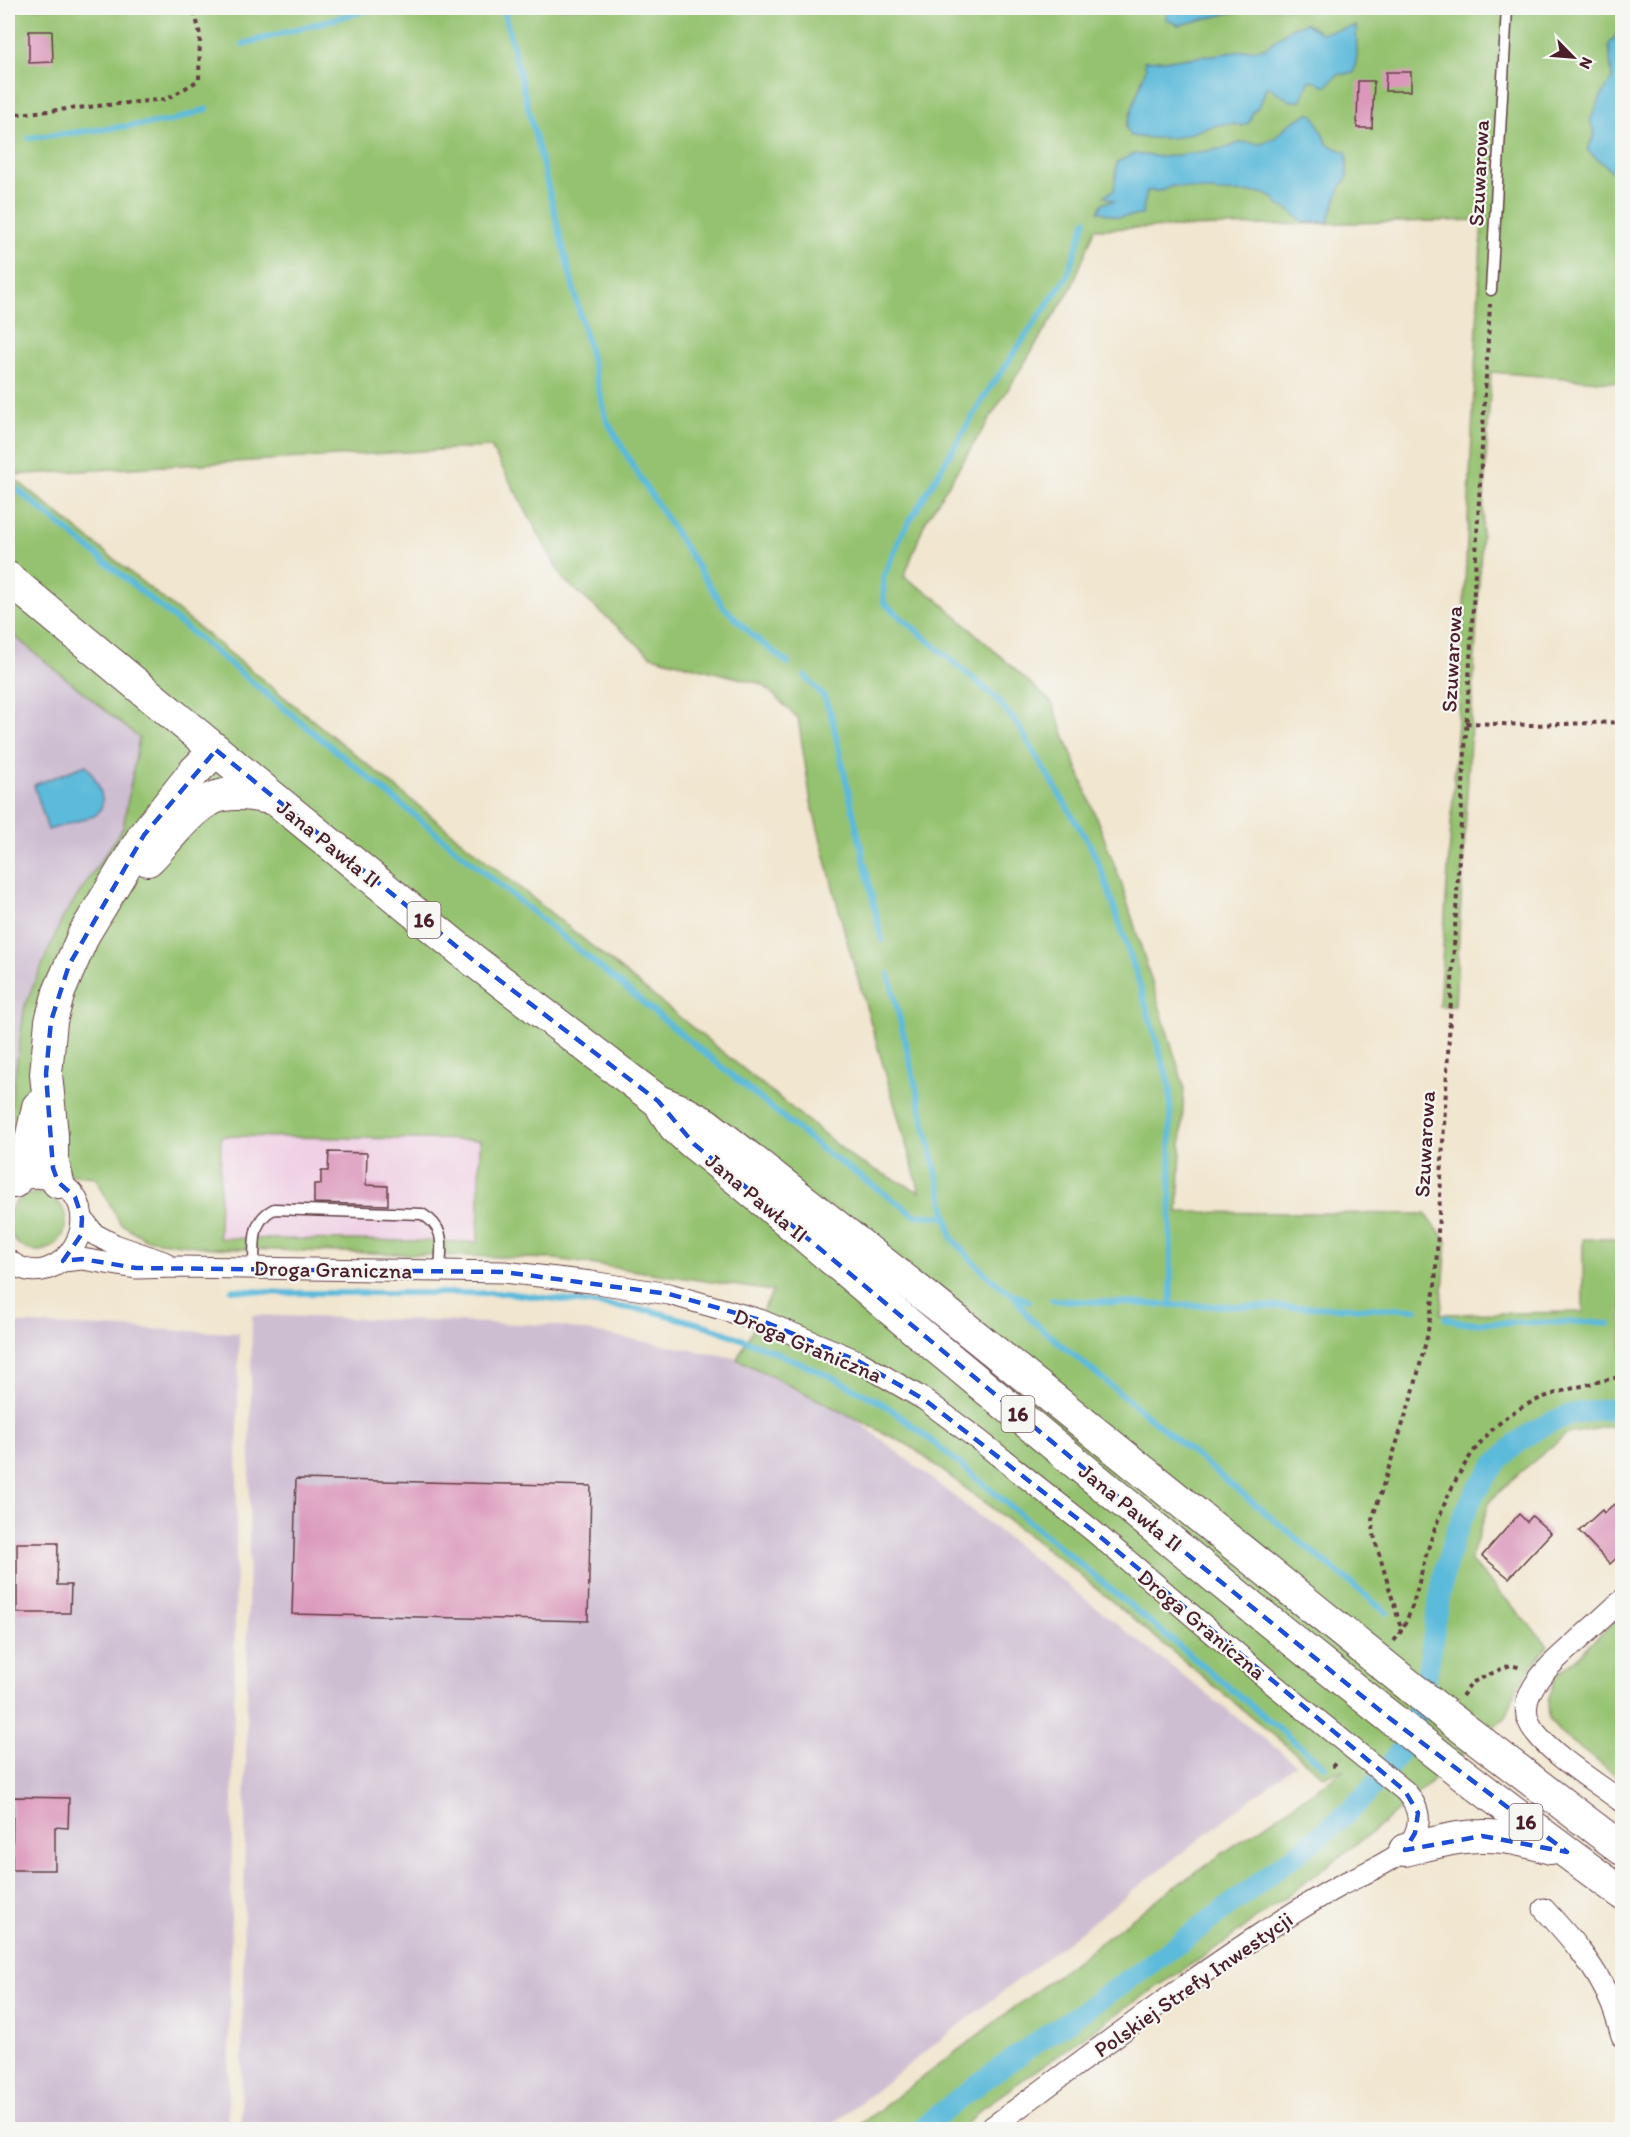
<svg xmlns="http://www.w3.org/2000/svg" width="1630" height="2137" font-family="Itim,sans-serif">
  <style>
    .built { fill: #f0d0e5 }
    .industrial { fill: #cebed2 }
    .green { fill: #95c270; stroke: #70704e; stroke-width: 1.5; fill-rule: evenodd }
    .water { fill: #5cbada; stroke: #536c82; stroke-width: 1.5 }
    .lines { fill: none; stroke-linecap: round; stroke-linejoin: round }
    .stream { stroke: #5cbada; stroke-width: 6 }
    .canal { stroke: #5cbada; stroke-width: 21 }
    .building { fill: #db98bb }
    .service-casing { stroke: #633d44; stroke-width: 13 }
    .minor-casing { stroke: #633d44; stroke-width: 23 }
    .primary-casing { stroke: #633d44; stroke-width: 34 }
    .path { stroke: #633d44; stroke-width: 4; stroke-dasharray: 4.5 4.5; stroke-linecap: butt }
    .service { stroke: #fff; stroke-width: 10 }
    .minor { stroke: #fff; stroke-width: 21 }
    .primary { stroke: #fff; stroke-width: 32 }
    .marked { fill: none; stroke: #1d4ed8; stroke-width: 4.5; stroke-dasharray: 12 8; stroke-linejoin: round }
    .labels { text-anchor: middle; stroke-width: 4.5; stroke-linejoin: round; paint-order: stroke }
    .shield { fill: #f6f6f2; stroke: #7e6067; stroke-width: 1.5 }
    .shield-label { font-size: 21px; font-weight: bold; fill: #4a1f2b }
    .street-label { font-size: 22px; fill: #4a1f2b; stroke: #f6f6f2 }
  </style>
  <rect width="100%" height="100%" fill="#f6f6f2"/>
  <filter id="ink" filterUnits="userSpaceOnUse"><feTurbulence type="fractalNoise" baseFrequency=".0167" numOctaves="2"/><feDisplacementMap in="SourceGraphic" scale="12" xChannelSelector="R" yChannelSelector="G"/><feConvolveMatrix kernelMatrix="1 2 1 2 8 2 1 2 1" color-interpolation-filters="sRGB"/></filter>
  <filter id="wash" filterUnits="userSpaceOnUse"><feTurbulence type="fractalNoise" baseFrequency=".008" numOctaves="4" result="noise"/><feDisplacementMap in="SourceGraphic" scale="24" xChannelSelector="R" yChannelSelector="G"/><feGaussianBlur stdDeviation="1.35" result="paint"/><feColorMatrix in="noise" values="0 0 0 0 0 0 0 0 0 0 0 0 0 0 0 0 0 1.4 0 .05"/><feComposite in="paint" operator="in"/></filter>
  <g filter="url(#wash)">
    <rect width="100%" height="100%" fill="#f1e6cf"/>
    <polygon class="built" points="221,1135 480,1140 478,1242 219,1238"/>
    <g class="industrial">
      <polygon points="8,631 139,738 123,828 62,919 25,1005 8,1121"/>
      <polygon points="252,1315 553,1325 790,1368 1296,1764 826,2129 241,2130"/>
      <polygon points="8,1323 239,1333 228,2129 8,2130"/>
    </g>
    <g class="green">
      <path d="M 8,8 L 1622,8 L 1622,383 L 1491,372 L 1455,1006 L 1439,1006 L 1460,691 L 1482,220 L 1095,229 L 1072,287 L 925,522 L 904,577 L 936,598 L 1052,703 L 1121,882 L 1184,1086 L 1178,1212 L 1425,1214 L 1447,1241 L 1441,1314 L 1583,1312 L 1583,1239 L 1622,1239 L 1622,1424 L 1567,1434 L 1518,1474 L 1490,1501 L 1470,1560 L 1548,1645 L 1518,1686 L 1506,1717 L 1374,1831 L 1225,1942 L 1119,2012 L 981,2109 L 962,2129 L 854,2129 L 1168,1891 L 1344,1770 L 1323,1776 L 1075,1571 L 910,1446 L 737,1359 L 773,1291 L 556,1259 L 210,1248 L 145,1239 L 120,1223 L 95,1177 L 8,1169 L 8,1124 L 25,1005 L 62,919 L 123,828 L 139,738 L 8,631 ZM 491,447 L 563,579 L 651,656 L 762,684 L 798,718 L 811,802 L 847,941 L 920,1192 L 857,1161 L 10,475 ZM 221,1136 L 480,1140 L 478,1242 L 219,1238 Z"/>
      <circle cx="37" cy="1222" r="29"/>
      <polygon points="1622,1614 1622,1780 1561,1734 1549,1719 1548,1701 1556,1677"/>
    </g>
    <g class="water">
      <polygon points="1167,8 1252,8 1179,25 1166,19"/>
      <path d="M 1305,23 L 1321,33 L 1356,26 L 1357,55 L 1354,73 L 1337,75 L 1327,86 L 1310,80 L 1300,101 L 1291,101 L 1267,86 L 1260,105 L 1252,113 L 1250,122 L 1243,126 C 1220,119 1200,132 1178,137 C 1163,140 1146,138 1131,136 L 1126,127 L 1146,68 L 1144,61 L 1182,59 L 1265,48 L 1291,28 Z"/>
      <polygon points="1622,27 1622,180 1587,150 1595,134 1590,121 1602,95 1612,79 1609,45"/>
      <polygon points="1308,113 1314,115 1327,144 1347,153 1347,178 1340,188 1328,222 1303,222 1288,209 1279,206 1275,199 1263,193 1218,192 1172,186 1162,191 1147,191 1142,215 1117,217 1098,211 1103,203 1114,201 1104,196 1114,190 1117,162 1134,154 1164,157 1227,148 1241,142 1261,144 1275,138 1288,125"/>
      <path d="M 86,765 C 96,778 112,805 94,816 L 48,830 L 34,785 Z"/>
    </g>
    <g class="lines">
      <g class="stream">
        <polyline points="503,8 607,421 639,476 723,606 753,636 788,663"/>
        <polyline points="243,44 375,8"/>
        <polyline points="29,138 171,121 207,109"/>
        <polyline points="1086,220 1067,276 986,394 902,534 883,578 884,603 995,697 1018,725 1091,847 1103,874 1138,979 1170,1087 1171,1305 1416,1309"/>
        <polyline points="8,482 824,1151 915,1215 947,1217"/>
        <polyline points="805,676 824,697 831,714 882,940"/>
        <path d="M 889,974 L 952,1238 C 972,1261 1000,1293 1029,1301"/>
        <polyline points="232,1290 285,1293 506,1293 652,1311 710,1327 770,1350 832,1377 885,1405 922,1433 1324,1766"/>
        <polyline points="1015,1297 1030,1319 1387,1613"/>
        <polyline points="1052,1300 1171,1305"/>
        <polyline points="1445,1318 1462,1323 1595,1322 1609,1324"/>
      </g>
      <path class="canal" d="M 921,2130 C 972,2086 1025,2050 1080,2013 C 1146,1968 1211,1921 1274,1871 C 1321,1835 1369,1802 1400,1750 C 1432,1695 1431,1630 1445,1570 C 1461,1502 1499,1437 1570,1415 C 1587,1410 1605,1409 1622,1408"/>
    </g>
    <g id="blocks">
      <g class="building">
        <polygon points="29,31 52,31 53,62 29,63"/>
        <polygon points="1386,72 1411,72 1411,91 1385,91"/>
        <polygon points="1358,81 1374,81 1372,128 1357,128"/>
        <polygon points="329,1152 367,1153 366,1185 388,1186 388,1205 314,1203 314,1184 321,1184 321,1171 328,1171"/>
        <polygon points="296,1479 591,1486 588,1621 292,1614"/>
        <polygon points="1614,1504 1623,1513 1623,1552 1610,1564 1579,1531 1602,1510 1604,1513"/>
        <polygon points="1519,1514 1527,1522 1532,1516 1551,1533 1509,1578 1482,1556"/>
        <polygon points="17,1543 58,1543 57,1585 71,1585 70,1613 17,1613"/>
        <polygon points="13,1797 69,1798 68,1828 55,1827 55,1870 12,1870"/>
      </g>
    </g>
  </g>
  <g filter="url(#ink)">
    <use href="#blocks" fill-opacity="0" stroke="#633d44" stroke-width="1.5"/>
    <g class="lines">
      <g class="service-casing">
        <g id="service">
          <polyline points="1491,290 1507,8"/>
          <path d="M 254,1268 C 255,1244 250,1221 274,1209 L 422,1214 C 447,1229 441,1245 440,1271"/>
        </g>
      </g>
      <g class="minor-casing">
        <g id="minor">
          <polyline points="82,1218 94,1234 115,1245 164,1262"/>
          <path d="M 8,1260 C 61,1303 118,1204 52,1180 C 36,1175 21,1177 8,1186"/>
          <path d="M 63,1261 L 82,1259 L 136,1268 L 178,1267 L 504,1272 L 591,1282 L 669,1294 L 760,1320 L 858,1361 L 925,1400 L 980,1441 L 1092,1530 L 1268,1680 L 1405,1791 C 1422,1810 1423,1828 1406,1848 C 1394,1861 1356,1877 1339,1886 C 1313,1900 1287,1917 1262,1933 C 1168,1995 1079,2064 988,2130"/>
          <path d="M 1622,1600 C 1608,1613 1593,1627 1578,1640 C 1554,1662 1506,1698 1536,1733 C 1555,1757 1597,1783 1622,1802"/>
          <path d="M 1544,1909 C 1570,1937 1598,1969 1612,2005 C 1616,2015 1619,2026 1622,2036"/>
        </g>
      </g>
      <g class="primary-casing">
        <g id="primary">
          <polyline points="8,578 275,799 473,960 658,1101 682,1111 706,1124 933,1302 1447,1716 1622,1849"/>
          <path d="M 148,860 C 169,840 194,800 224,795 C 241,792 258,796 275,799"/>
          <path d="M 663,1109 L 675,1127 L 694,1144 C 771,1205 844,1270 919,1333 C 1150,1524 1379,1717 1622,1893"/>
          <polyline points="14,1182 27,1158 38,1107"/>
          <polyline points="58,1182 52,1160 52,1135 46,1074 51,1021 59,992 84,934 144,835 194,772 216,750"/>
          <path d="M 1405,1850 C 1430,1844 1456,1836 1482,1836 C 1506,1835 1529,1842 1551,1848"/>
        </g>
      </g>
      <g class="path">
        <polyline points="8,115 167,99 199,80 200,35 194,8"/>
        <polyline points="1466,723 1532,725 1622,722"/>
        <polyline points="1400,1634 1401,1628 1375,1540 1372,1520 1414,1389 1427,1337 1435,1286 1490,304"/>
        <path d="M 1394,1641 C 1414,1616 1418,1582 1427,1552 C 1443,1502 1464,1450 1507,1417 C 1526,1402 1551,1394 1574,1388 C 1590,1384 1606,1379 1622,1377"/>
        <polyline points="1462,1696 1471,1683 1510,1665 1522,1668"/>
        <polyline points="1332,1767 1338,1760"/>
      </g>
      <use href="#service" class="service"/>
      <use href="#minor" class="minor"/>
      <use href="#primary" class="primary"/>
    </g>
  </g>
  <path class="marked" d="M 216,750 L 473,960 L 658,1101 L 694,1144 L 1205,1569 L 1388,1717 L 1567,1852 L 1482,1836 L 1405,1850 L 1415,1833 L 1418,1813 L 1405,1791 L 1092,1530 L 925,1400 L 858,1361 L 760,1320 L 669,1294 L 504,1272 L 136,1268 L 82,1259 L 63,1261 L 81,1235 L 82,1218 L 75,1197 L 58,1182 L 53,1168 L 46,1074 L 51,1021 L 69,965 L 144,835 Z"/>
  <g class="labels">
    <g class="shield">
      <rect x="407.5" y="902" width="33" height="36" rx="4.5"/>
      <rect x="1001.5" y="1396" width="33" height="36" rx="4.5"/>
      <rect x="1509.5" y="1804" width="33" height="36" rx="4.5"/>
    </g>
    <g class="shield-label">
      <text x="424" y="927">16</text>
      <text x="1018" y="1421">16</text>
      <text x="1526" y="1829">16</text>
    </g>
    <g class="street-label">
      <text transform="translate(1478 173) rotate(-87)" y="8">Szuwarowa</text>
      <text transform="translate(1451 659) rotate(-87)" y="8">Szuwarowa</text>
      <text transform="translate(329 843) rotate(39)" y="8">Jana Pawła II</text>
      <text transform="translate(1424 1144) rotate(-87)" y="8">Szuwarowa</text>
      <text transform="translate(757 1197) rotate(40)" y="8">Jana Pawła II</text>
      <text transform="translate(333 1269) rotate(1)" y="8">Droga Graniczna</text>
      <text transform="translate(808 1345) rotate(23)" y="8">Droga Graniczna</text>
      <text transform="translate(1131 1507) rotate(39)" y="8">Jana Pawła II</text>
      <text transform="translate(1202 1624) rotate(40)" y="8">Droga Graniczna</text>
      <text transform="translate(1193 1984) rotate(-35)" y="8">Polskiej Strefy Inwestycji</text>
    </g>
  </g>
  <rect width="1630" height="2137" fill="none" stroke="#f6f6f2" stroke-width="30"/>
  <g transform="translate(1573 57) rotate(115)" stroke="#f6f6f2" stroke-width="4.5" paint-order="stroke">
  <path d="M0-4.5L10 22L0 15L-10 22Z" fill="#4a1f2b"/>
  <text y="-9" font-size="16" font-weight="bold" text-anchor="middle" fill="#4a1f2b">N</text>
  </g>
</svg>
